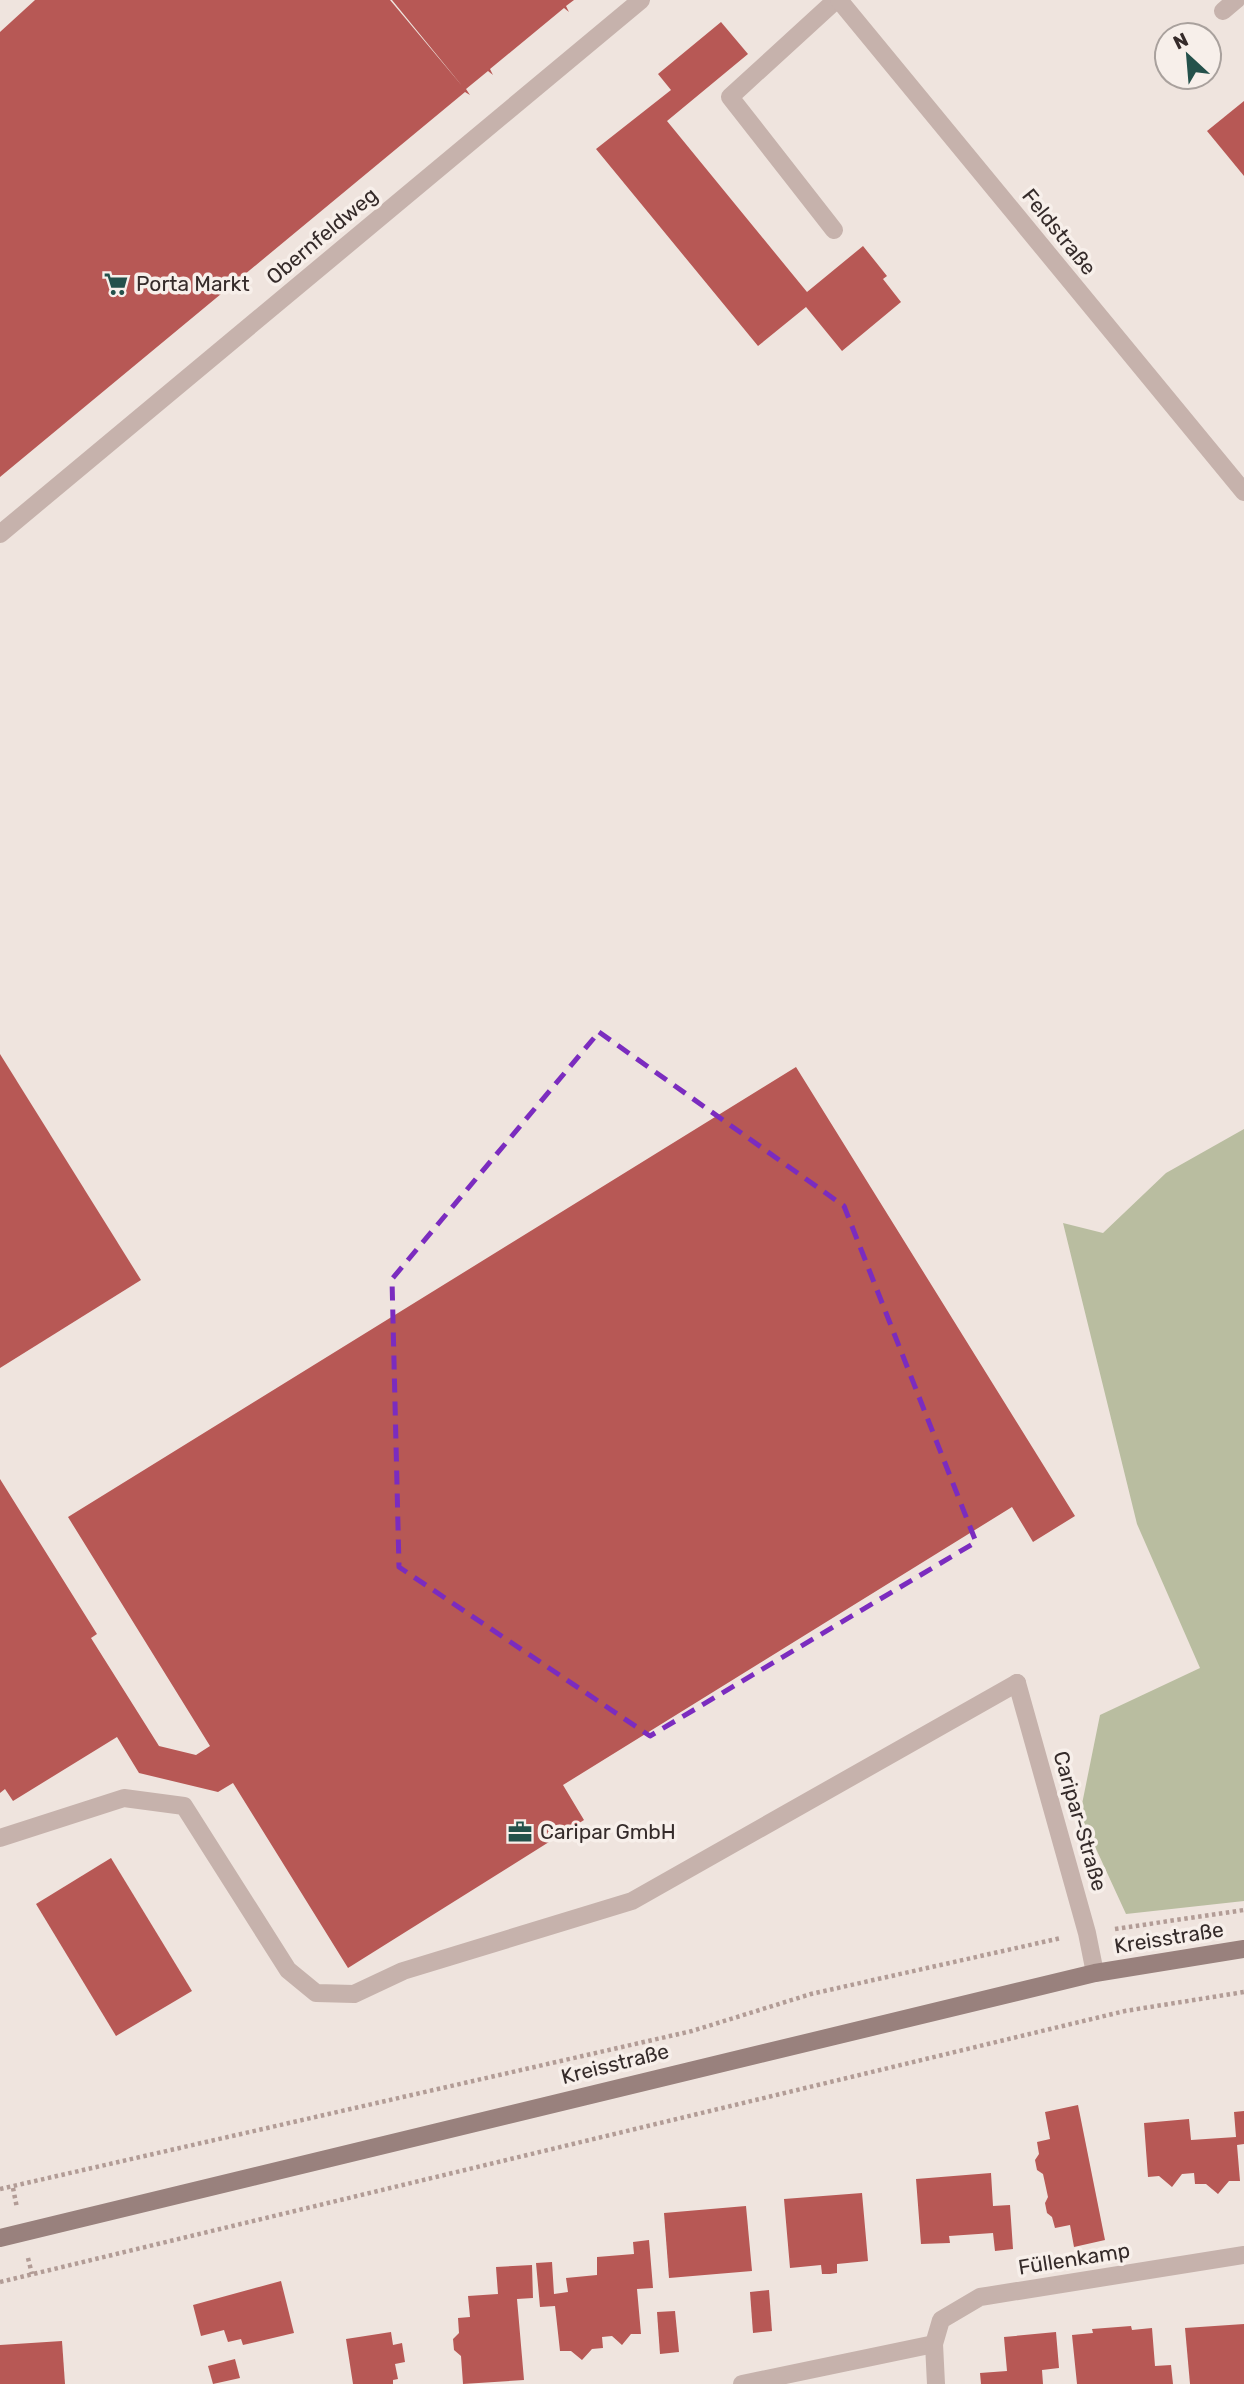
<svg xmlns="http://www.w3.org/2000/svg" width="1244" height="2384" font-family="Rubik,sans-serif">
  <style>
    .green { fill: #b9bda0 }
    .building { fill: #b75855 }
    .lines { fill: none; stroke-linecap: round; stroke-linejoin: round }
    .path { stroke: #b29c96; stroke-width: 4.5; stroke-dasharray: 3.5 3.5; stroke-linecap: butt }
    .lane { stroke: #c6b2ac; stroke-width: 18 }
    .street { stroke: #c6b2ac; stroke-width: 18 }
    .secondary { stroke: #99817d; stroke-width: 18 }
    .marked { fill: none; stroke: #7b2cbf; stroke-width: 5; stroke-dasharray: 14 9; stroke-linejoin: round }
    .labels { text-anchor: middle; stroke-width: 7; stroke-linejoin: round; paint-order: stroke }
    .street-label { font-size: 21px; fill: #352b2a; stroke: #f7efea }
    .poi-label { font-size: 21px; fill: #352b2a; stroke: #f7efea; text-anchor: start }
  </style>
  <rect width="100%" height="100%" fill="#efe4de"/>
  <polygon class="green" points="1244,1129 1244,1901 1126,1914 1080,1814 1100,1715 1200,1668 1137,1524 1063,1223 1103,1233 1166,1173"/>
  <g class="building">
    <polygon points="35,0 390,0 463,87 392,0 574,0 566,6 569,12 564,8 490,69 493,75 488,71 466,89 470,95 465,92 0,477 0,32"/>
    <polygon points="721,22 748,54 667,121 807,292 863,246 887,276 883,279 901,302 842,351 806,307 758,346 596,149 671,90 658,74"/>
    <polygon points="1244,101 1244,176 1207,131"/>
    <polygon points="0,1054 141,1280 0,1368"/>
    <polygon points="796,1067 1075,1516 1033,1542 1012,1507 563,1785 584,1820 348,1968 233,1783 218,1792 139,1773 117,1737 13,1801 5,1789 0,1793 0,1479 97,1634 91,1638 159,1746 196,1755 210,1746 68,1517"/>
    <polygon points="111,1858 192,1991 116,2036 36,1904"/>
    <polygon points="1078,2105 1105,2240 1074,2247 1070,2225 1055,2228 1052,2217 1047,2213 1045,2203 1048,2197 1043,2174 1037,2170 1035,2160 1039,2154 1037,2142 1050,2139 1045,2112"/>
    <polygon points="1244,2111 1244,2144 1237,2145 1240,2181 1229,2181 1218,2194 1206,2184 1195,2184 1194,2173 1182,2174 1172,2187 1159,2176 1148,2177 1144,2123 1189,2119 1191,2140 1236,2137 1234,2112"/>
    <polygon points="991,2173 993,2206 1010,2205 1013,2249 995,2251 993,2233 949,2236 950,2243 921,2244 916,2179"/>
    <polygon points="862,2193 868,2261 837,2264 837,2273 830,2274 822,2274 821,2265 790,2268 784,2199"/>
    <polygon points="746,2206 752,2271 669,2278 664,2213"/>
    <polygon points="649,2240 653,2288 637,2289 641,2334 631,2334 622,2345 612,2336 602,2337 603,2348 592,2349 582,2360 571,2351 560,2351 555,2306 540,2307 536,2263 552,2262 554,2294 568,2292 566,2278 597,2275 597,2257 634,2254 633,2242"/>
    <polygon points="532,2265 533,2298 517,2299 524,2380 463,2384 461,2356 454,2350 453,2339 459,2333 458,2318 470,2317 468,2296 498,2294 496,2267"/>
    <polygon points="281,2281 294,2333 243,2345 241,2339 228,2342 224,2330 201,2336 193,2305"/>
    <polygon points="769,2290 772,2331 753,2333 750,2292"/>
    <polygon points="675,2311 679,2352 660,2354 657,2312"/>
    <polygon points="1244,2324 1244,2384 1190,2384 1185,2328"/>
    <polygon points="1131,2326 1132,2330 1152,2328 1155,2366 1171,2365 1173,2384 1077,2384 1072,2335 1093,2333 1092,2329"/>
    <polygon points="391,2332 393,2345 402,2343 405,2362 395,2364 398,2379 393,2380 393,2384 353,2384 346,2339"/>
    <polygon points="1056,2332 1059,2368 1042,2370 1043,2384 981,2384 980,2373 1007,2371 1004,2337"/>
    <polygon points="62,2341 65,2384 0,2384 0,2345"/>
    <polygon points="235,2359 240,2378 213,2384 208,2366"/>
  </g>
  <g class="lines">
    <g class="path">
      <polyline points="1115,1929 1244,1910"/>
      <polyline points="13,2188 17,2208"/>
      <polyline points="0,2189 692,2031 811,1994 1061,1938"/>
      <polyline points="28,2258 32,2274"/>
      <polyline points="0,2282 1125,2011 1244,1992"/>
    </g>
    <g class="lane">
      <polyline points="1223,11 1236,0"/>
      <polyline points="834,230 730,97 836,0"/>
      <polyline points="0,1838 124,1798 184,1806 288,1970 316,1993 354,1994 403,1971 632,1901 1017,1683"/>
    </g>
    <g class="street">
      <polyline points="839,0 1244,492"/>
      <polyline points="0,534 641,0"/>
      <polyline points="1017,1683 1087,1933 1095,1973"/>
      <polyline points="742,2384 934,2344"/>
      <polyline points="936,2384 934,2344 941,2320 980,2297 1244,2255"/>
    </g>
    <polyline class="secondary" points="0,2238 1095,1973 1244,1949"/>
  </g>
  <path class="marked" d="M 599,1032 L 844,1206 L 976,1542 L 650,1736 L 399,1567 L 392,1279 Z"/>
  <defs>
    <g id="supermarket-bare" transform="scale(1.89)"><path d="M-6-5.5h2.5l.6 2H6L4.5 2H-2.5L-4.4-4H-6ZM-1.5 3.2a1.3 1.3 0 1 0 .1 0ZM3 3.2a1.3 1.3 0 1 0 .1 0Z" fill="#24514b" stroke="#f7efea" stroke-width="2.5" paint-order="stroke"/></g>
    <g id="office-bare" transform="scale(1.89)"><path d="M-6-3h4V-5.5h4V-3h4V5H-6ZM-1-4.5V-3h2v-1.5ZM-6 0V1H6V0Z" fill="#24514b" stroke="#f7efea" stroke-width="2.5" paint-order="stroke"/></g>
  </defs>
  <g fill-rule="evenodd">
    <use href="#supermarket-bare" x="116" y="284"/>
    <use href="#office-bare" x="520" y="1832"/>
  </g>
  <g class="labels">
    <g class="street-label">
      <text transform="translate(1059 232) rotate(51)" y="7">Feldstraße</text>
      <text transform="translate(322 236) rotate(-40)" y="7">Obernfeldweg</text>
      <text transform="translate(1080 1821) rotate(74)" y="7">Caripar-Straße</text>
      <text transform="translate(1169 1938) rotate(-9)" y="7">Kreisstraße</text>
      <text transform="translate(615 2064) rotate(-14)" y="7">Kreisstraße</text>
      <text transform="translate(1074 2259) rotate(-9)" y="7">Füllenkamp</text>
    </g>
    <g class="poi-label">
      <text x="136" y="291">Porta Markt</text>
      <text x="540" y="1839">Caripar GmbH</text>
    </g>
  </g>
  <g transform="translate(1188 56) rotate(334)"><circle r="33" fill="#f7efea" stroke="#a9a19d" stroke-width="2"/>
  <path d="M0-5L12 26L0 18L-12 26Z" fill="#24514b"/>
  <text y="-10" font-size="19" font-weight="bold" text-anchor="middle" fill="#352b2a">N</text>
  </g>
</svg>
